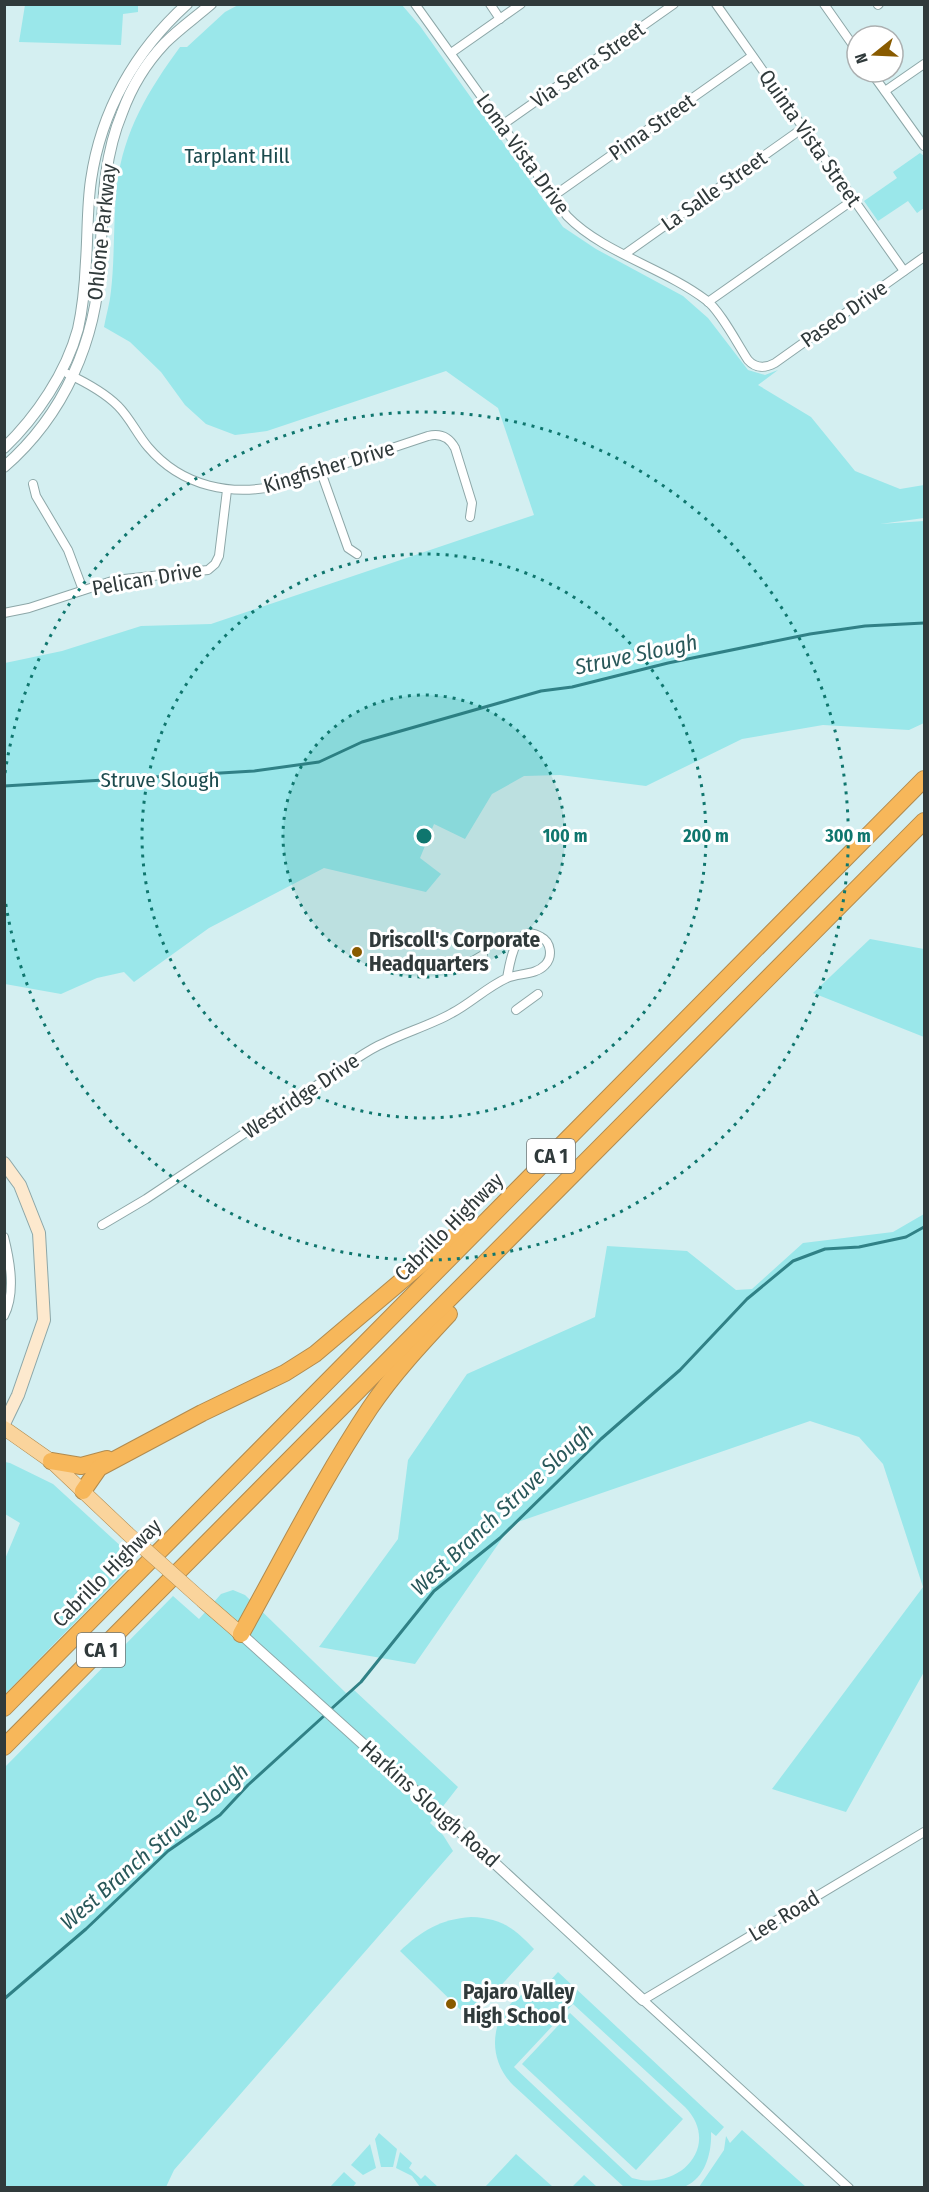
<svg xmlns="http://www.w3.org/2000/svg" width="929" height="2192" font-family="'Fira Sans Condensed',sans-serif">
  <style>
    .green { fill: #9ae7ea; fill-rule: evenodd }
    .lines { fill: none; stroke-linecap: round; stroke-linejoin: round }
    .stream { stroke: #308186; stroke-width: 3 }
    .minor-casing { stroke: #8da7a8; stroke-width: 10 }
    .tertiary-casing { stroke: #8da7a8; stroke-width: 12 }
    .secondary-casing { stroke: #8da7a8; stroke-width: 14 }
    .primary-casing { stroke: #b18b4f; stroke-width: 15 }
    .motorway-casing { stroke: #b18b4f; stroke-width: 18 }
    .minor { stroke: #fff; stroke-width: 8 }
    .tertiary { stroke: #fff; stroke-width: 10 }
    .secondary { stroke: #fde9ce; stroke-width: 12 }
    .primary { stroke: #fad49c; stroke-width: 14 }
    .motorway { stroke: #f7b75a; stroke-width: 16 }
    .primary-bridge-casing { stroke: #b18b4f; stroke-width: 15; stroke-linecap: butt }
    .primary-bridge { stroke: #fad49c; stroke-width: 14 }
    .ring { fill: none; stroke: #0f766e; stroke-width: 3; stroke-dasharray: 3 6 }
    .poi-dot { fill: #895b00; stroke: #fff; stroke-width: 2 }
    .labels { text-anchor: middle; stroke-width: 6; stroke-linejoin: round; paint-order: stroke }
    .shield { fill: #fff; stroke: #6e7576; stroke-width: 1.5 }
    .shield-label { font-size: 20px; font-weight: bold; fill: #303a3b }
    .street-label { font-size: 21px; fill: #303a3b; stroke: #fff }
    .park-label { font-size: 21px; fill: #1b4a4d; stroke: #fff }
    .poi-label { font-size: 21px; font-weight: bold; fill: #303a3b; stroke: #fff; text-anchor: start }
    .water-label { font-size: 22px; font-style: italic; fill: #29585a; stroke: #fff }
    .centre { fill: #0f766e; stroke: #fff; stroke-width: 3 }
    .ring-label { font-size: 18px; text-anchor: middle; font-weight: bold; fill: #0f766e; stroke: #fff; stroke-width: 6; stroke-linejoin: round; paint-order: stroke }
  </style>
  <rect width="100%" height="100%" fill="#d4eff1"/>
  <g class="green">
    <path d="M 240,4 L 402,5 L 420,26 L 563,227 L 596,249 L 683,296 L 708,318 L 748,370 L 765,375 L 778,370 L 758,385 L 811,417 L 855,471 L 900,489 L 924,485 L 924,518 L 880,524 L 924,521 L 924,723 L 909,730 L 823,725 L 742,739 L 646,786 L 560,775 L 524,776 L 492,794 L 465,839 L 434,824 L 420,858 L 441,874 L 426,892 L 324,868 L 209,928 L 134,982 L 124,972 L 97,978 L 61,994 L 5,984 L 5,663 L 62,651 L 141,626 L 211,624 L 534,515 L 498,408 L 446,371 L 267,431 L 235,435 L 206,424 L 185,405 L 161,372 L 130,342 L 104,327 C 106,315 110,303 111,291 C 115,256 113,220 117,185 C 124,130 148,91 180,47 L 187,47 L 225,12 Z"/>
    <polygon points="25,5 138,4 138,12 123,14 121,45 19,42"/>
    <polygon points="920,153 924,156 924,208 917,213 908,201 878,221 864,201 897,178 893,172"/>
    <polygon points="870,939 924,949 924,1037 813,993"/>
    <polygon points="924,1214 924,1672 846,1812 772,1789 923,1587 883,1464 859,1437 810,1421 512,1524 415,1664 319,1647 398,1539 408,1460 467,1374 595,1317 607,1246 687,1251 736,1290 752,1289 803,1243 893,1232"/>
    <polygon points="5,1462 10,1463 53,1484 136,1560 5,1694 5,1559 20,1523 5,1514"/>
    <polygon points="233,1590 245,1595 346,1693 354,1690 458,1787 430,1823 443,1835 453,1851 174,2170 166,2187 5,2188 5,1767 173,1596 199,1619 221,1594"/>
    <path d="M 471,1917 C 501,1918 514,1928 534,1949 L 476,2013 L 465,2014 L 400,1951 C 421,1931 441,1919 471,1917 Z"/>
    <path d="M 558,1972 L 724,2127 L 716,2136 L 711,2132 C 712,2151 706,2177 686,2186 C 678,2191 636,2188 624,2187 L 513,2085 C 475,2046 501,1985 555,1986 L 550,1981 ZM 573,2004 L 685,2107 C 722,2145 680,2192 632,2178 L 514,2067 Z"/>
    <polygon points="570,2013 683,2119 636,2170 522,2064"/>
    <polygon points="742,2130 806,2187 699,2187 724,2150 726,2136 730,2143"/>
    <polygon points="379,2133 397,2149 393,2167 381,2167 375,2139"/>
    <polygon points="370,2144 376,2168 363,2175 351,2165"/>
    <polygon points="400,2152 412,2163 409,2168 421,2179 425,2175 438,2187 420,2187 412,2176 396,2168"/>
    <polygon points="516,2154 553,2187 485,2187"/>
    <polygon points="344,2172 356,2183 353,2187 330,2187"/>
    <polygon points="584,2175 597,2187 572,2187"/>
  </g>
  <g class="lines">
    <g class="stream">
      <polyline points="4,786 254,771 319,762 362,742 541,691 572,687 668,663 810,634 865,626 924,623"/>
      <polyline points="330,1710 361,1682 434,1591 500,1538 601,1439 680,1370 747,1299 793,1261 825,1249 859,1247 906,1237 924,1227"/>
      <polyline points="4,1999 86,1929 168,1851 220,1815 248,1785 325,1715"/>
    </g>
    <g class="minor-casing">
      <g id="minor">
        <path d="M 415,4 L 567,216 C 603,253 664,268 706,300 C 720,310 738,345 748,360 C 756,369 766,368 775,363 L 924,257"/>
        <polyline points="490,4 500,19"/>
        <polyline points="716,4 904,271"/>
        <polyline points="824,4 857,51"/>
        <polyline points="878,5 879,4"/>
        <polyline points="451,53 521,4"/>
        <polyline points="871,72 924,146"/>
        <polyline points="885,91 924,64"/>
        <polyline points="502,125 674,4"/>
        <polyline points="552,197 752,56"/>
        <polyline points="625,254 803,128"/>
        <polyline points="708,302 853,200"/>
        <path d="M 68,374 C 85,382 104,392 118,406 C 130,418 137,434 148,447 C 182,487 232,497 281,485 L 428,436 C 440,433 449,437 455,448 L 472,503 L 470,517"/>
        <polyline points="321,472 348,548 357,554"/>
        <polyline points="33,484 36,496 68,550 83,590"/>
        <polyline points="4,613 29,608 115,580 208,570 215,564 219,556 227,490"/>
        <polyline points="459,969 483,955"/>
        <polyline points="516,1010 538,994"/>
        <path d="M 102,1225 L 146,1199 L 356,1059 C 365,1053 374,1047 384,1043 C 406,1032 431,1025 452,1013 C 471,1003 487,987 507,978 C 519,973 536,975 545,965 C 553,957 551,942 541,937 C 515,921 510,963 507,978"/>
        <path d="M 4,1237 C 10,1261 16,1293 4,1316"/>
        <polyline points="849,2188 643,2000 924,1832"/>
      </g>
    </g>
    <g class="tertiary-casing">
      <g id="tertiary">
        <path d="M 4,448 C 37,416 66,373 78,329 C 83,307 85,284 86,261 C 88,234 87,207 91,180 C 101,111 135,51 187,4"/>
        <path d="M 4,467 C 64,415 97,340 100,261 C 103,210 102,161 122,113 C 131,88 147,62 165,43 C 179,29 196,17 211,4"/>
        <polyline points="241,1634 475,1845 643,2000"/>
      </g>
    </g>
    <g class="secondary-casing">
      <polyline id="secondary" points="4,1163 20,1185 39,1233 44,1320 18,1395 4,1424"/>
    </g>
    <g class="primary-casing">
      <g id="primary">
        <polyline points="4,1428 51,1461 127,1533"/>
        <polyline points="203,1601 241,1634"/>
      </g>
    </g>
    <g class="motorway-casing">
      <g id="motorway">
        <polyline points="51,1461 81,1466 107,1459"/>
        <polyline points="83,1491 99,1468 202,1413 285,1373 315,1354 470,1223"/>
        <path d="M 241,1634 C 283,1559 322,1480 370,1408 C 393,1374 421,1344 449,1314"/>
        <polyline points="4,1708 924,779"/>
        <polyline points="4,1747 924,821"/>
      </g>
    </g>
    <use href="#minor" class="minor"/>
    <use href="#tertiary" class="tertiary"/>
    <use href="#secondary" class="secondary"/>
    <use href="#primary" class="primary"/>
    <use href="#motorway" class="motorway"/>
    <g class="primary-bridge-casing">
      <polyline id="primary-bridge" points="127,1533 203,1601"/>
    </g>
    <use href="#primary-bridge" class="primary-bridge"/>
  </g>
  <circle cx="424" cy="836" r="141" fill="#0f766e" fill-opacity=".12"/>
  <g class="ring">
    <circle cx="424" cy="836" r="141"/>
    <circle cx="424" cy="836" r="282"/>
    <path d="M5 773A424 424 0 1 1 5 899"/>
  </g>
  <g class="poi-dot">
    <circle cx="357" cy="952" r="6"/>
    <circle cx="451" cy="2004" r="6"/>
  </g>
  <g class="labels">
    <g class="shield">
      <rect x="527" y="1139" width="48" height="34" rx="4.5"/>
      <rect x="77" y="1633" width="48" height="34" rx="4.5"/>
    </g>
    <g class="shield-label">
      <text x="551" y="1163">CA 1</text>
      <text x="101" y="1657">CA 1</text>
    </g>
    <g class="street-label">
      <text transform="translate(588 65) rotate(-35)" y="7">Via Serra Street</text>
      <text transform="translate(652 127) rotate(-35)" y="7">Pima Street</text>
      <text transform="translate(810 138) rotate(55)" y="7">Quinta Vista Street</text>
      <text transform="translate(523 154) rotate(54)" y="7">Loma Vista Drive</text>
      <text transform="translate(714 191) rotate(-35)" y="7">La Salle Street</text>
      <text transform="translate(102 232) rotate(-84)" y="7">Ohlone Parkway</text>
      <text transform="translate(844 314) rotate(-35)" y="7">Paseo Drive</text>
      <text transform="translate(329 467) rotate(-17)" y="7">Kingfisher Drive</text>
      <text transform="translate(147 579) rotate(-10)" y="7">Pelican Drive</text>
      <text transform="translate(301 1096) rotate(-34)" y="7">Westridge Drive</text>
      <text transform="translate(449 1227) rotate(-45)" y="7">Cabrillo Highway</text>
      <text transform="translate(107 1573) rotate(-45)" y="7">Cabrillo Highway</text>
      <text transform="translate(430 1804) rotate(42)" y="7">Harkins Slough Road</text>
      <text transform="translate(784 1916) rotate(-31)" y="7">Lee Road</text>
    </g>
    <g class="park-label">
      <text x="237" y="163">Tarplant Hill</text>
      <text x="160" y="787">Struve Slough</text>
    </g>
    <g class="poi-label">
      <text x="369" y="947">Driscoll's Corporate<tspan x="369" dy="24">Headquarters</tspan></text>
      <text x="463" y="1999">Pajaro Valley<tspan x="463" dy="24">High School</tspan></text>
    </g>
    <g class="water-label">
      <text transform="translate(636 654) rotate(-12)" y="8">Struve Slough</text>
      <text transform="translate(502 1509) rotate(-43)" y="8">West Branch Struve Slough</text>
      <text transform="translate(154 1846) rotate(-41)" y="8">West Branch Struve Slough</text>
    </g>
  </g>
  <circle cx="424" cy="836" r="9" class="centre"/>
  <g class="ring-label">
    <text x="565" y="842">100 m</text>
    <text x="706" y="842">200 m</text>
    <text x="848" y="842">300 m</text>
  </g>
  <rect width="929" height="2192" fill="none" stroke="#303a3b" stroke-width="12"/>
  <g transform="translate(875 54) rotate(252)"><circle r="28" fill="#ffffff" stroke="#acb0b1" stroke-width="1.5"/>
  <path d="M0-4.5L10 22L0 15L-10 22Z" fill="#895b00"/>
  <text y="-9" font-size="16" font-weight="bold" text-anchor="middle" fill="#303a3b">N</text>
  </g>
</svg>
